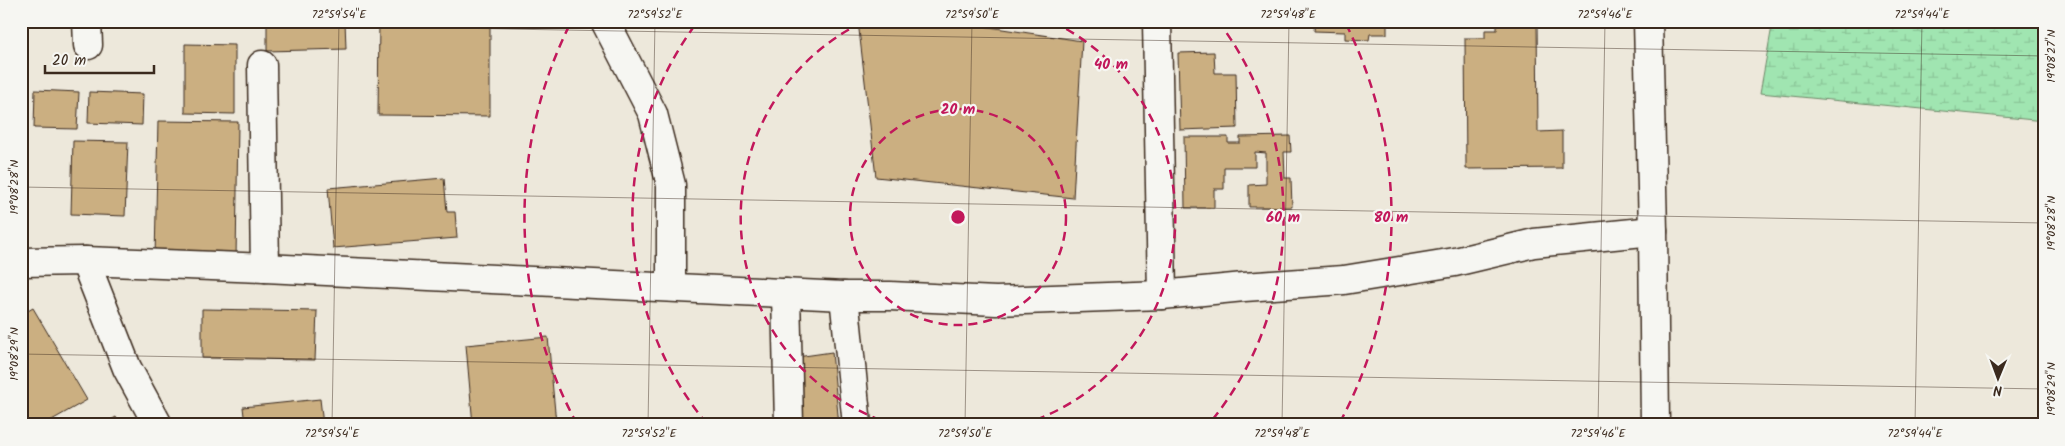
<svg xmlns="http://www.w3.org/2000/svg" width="2065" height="446" font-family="Kalam,sans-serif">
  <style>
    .wetland { fill: url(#wetland-marsh); stroke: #6e8868 }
    .building { fill: #cbaf81; stroke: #3b2a1e }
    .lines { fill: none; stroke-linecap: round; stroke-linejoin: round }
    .minor-casing { stroke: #3b2a1e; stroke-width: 31 }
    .minor { stroke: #f6f6f2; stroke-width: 28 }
    .ticks { fill: none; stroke: #3b2a1e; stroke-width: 1; stroke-opacity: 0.45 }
    .ring { fill: none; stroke: #c2185b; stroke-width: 2.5; stroke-dasharray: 9 6 }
    .centre { fill: #c2185b; stroke: #f6f6f2; stroke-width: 2.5 }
    .ring-label { font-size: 15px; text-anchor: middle; font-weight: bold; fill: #c2185b; stroke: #f6f6f2; stroke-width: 4.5; stroke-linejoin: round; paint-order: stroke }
    .neatline { fill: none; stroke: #3b2a1e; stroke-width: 2 }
    .ticks-label { font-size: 12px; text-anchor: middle; fill: #3b2a1e }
  </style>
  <defs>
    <pattern id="wetland-marsh" width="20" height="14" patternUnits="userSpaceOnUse" patternTransform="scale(1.25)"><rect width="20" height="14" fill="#a0e5b1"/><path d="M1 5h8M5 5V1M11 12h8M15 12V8" fill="none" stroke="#8bc598"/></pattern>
  </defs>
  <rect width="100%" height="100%" fill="#ede8db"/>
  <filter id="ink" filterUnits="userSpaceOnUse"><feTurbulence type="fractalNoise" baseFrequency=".02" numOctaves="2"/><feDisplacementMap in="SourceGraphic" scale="10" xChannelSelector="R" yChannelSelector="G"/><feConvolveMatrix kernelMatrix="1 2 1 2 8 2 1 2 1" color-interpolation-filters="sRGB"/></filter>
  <g filter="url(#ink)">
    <polygon class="wetland" points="1773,21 2044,21 2044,121 1760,93"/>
    <g class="building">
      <polygon points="267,21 345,21 346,49 267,51"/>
      <polygon points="379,21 490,21 490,116 378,115"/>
      <polygon points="858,21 949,21 1082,41 1073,198 876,177"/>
      <rect x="1184" y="21" width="54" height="6"/>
      <polygon points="1315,21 1387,21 1387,34 1370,34 1369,40 1345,39 1345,32 1314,31"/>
      <polygon points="1497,21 1537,21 1538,132 1562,131 1562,168 1466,169 1465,38 1485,38 1485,30 1497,30"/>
      <polygon points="185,44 235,45 235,114 185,113"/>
      <polygon points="1214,52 1215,73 1236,73 1237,128 1180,130 1178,53"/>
      <polygon points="35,90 79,92 77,129 34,128"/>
      <polygon points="89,92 143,94 142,125 88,123"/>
      <polygon points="158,121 238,122 236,259 155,257"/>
      <polygon points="1290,136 1291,152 1284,152 1285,178 1291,178 1292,207 1249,207 1249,185 1266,184 1266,153 1255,152 1255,167 1224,167 1224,189 1214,189 1214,208 1185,208 1184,137 1228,137 1228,143 1240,143 1240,137"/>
      <polygon points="73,141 128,142 125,216 71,214"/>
      <polygon points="444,178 447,212 455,212 457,238 333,248 328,188"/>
      <polygon points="33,308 87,400 43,425 21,425 21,315"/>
      <polygon points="202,309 317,311 315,360 202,358"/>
      <polygon points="548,337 556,423 533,425 473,425 466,345"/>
      <polygon points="832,352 839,425 794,425 790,358"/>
      <polygon points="320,399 323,425 245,425 243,407"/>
      <polygon points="116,417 120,425 102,425"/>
    </g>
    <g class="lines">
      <g class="minor-casing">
        <g id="minor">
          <polyline points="87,21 88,45"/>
          <polyline points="605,21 653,114 671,185 671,287"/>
          <polyline points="1157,21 1162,295"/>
          <polyline points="1648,21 1653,231 1655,425"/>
          <polyline points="262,65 265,268"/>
          <polyline points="85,261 127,368 158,425"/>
          <polyline points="21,262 85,261 265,268 844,296 890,296 996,301 1162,295 1244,287 1344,280 1455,262 1534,243 1653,231"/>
          <polyline points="786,293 789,425"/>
          <polyline points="844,296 857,425"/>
        </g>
      </g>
      <use href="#minor" class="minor"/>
    </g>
  </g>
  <path class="ticks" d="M 49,21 L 2044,56M 21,80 L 22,21M 21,187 L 2044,223M 21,354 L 2044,389M 332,425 L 339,21M 648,425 L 655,21M 965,425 L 972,21M 1282,425 L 1289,21M 1598,425 L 1605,21M 1915,425 L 1922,21"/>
  <g class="ring">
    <circle cx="958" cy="217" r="108"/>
    <path d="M895 425A217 217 0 0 1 863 22M1053 22A217 217 0 0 1 1021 425"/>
    <path d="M707 424A325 325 0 0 1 698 21M1218 21A325 325 0 0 1 1209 424"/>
    <path d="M577 424A433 433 0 0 1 570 24M1346 24A433 433 0 0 1 1339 424"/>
  </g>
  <circle cx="958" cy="217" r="8" class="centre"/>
  <g class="ring-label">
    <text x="1111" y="69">40 m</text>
    <text x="958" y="114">20 m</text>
    <text x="1283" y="222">60 m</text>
    <text x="1391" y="222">80 m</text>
  </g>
  <rect width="2065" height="446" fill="none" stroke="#f6f6f2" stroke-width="55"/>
  <g transform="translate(1998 378) rotate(181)" stroke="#f6f6f2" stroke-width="4" paint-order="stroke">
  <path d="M0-4L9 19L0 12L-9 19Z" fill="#3b2a1e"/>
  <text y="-8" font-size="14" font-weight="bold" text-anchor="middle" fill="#3b2a1e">N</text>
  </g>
  <path d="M45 65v8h109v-8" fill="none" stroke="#3b2a1e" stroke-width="2.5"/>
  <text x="52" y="65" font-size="15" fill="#3b2a1e" stroke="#f6f6f2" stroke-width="4" paint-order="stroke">20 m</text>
  <rect x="28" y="28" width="2010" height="390" class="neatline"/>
  <g class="ticks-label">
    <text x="339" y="18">72°59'54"E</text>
    <text x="655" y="18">72°59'52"E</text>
    <text x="972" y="18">72°59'50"E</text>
    <text x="1288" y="18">72°59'48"E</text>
    <text x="1605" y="18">72°59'46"E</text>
    <text x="1922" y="18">72°59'44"E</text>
    <text transform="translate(2051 56) rotate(-90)" y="4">19°08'27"N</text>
    <text transform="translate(14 187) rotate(-90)" y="4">19°08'28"N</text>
    <text transform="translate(2051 223) rotate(-90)" y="4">19°08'28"N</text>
    <text transform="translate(14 354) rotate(-90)" y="4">19°08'29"N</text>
    <text transform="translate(2051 389) rotate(-90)" y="4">19°08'29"N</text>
    <text x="332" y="437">72°59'54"E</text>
    <text x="649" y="437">72°59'52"E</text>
    <text x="965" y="437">72°59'50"E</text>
    <text x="1282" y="437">72°59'48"E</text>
    <text x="1598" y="437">72°59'46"E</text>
    <text x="1915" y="437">72°59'44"E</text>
  </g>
</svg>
